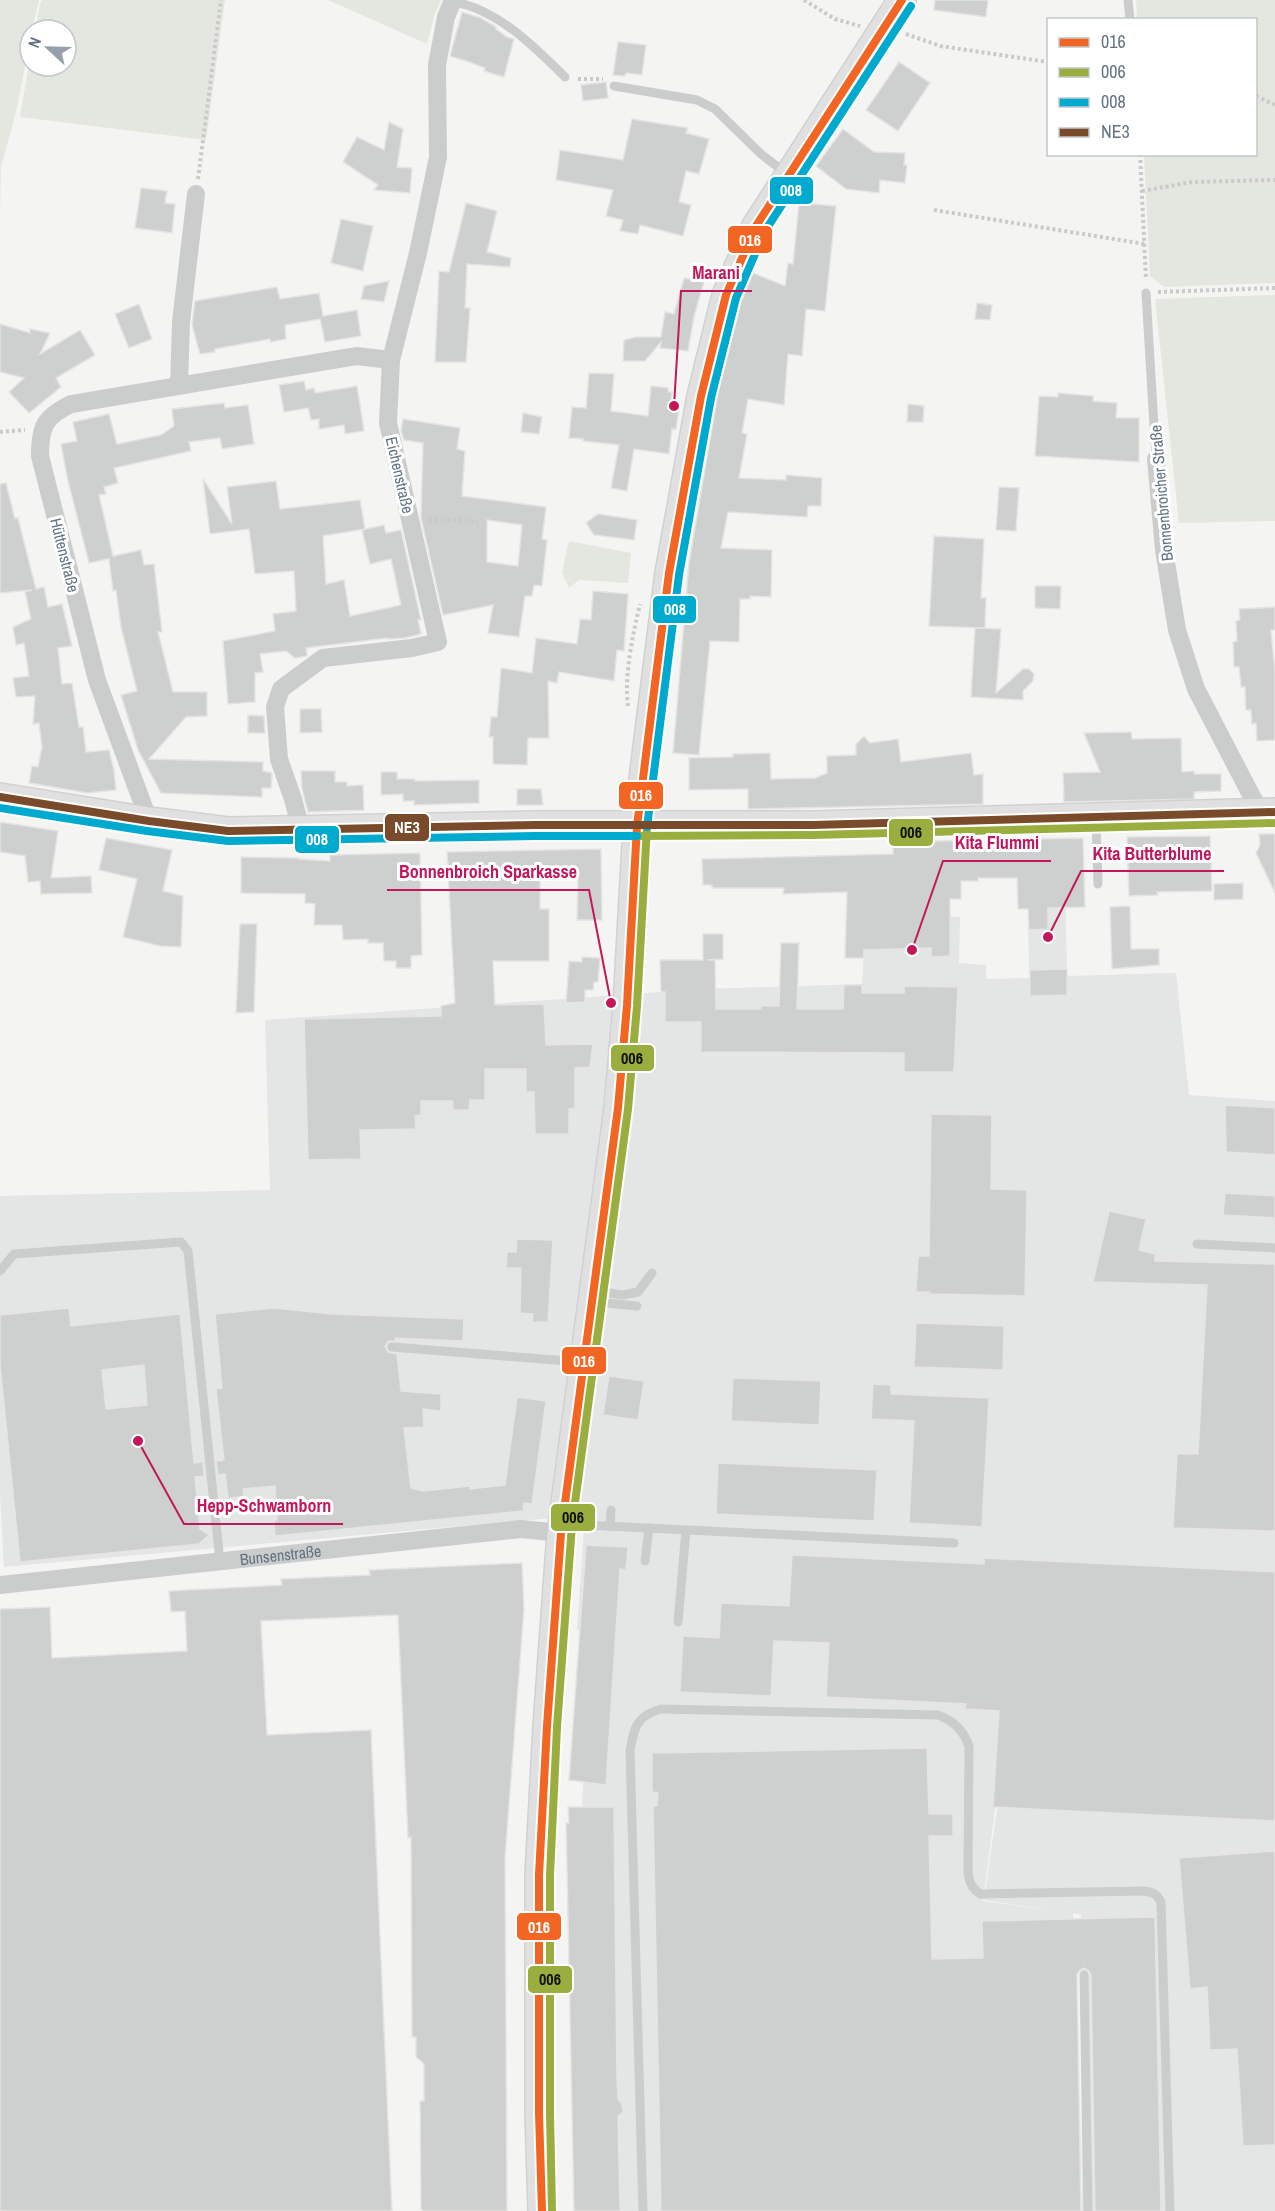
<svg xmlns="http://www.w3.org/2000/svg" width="1275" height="2211" font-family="'Archivo Narrow',sans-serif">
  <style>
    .built { fill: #e4e6e5; fill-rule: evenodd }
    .green { fill: #e4e7e0 }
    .building { fill: #cecfcf; stroke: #e4e4e2; stroke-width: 1.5; fill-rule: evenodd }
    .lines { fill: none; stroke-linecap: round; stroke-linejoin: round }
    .secondary-casing { stroke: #d0d2d2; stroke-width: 30 }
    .path { stroke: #cacaca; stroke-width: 4; stroke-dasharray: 3 3; stroke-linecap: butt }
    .service { stroke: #cbcdcd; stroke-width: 9 }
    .minor { stroke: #cbcdcd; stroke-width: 18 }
    .secondary { stroke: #e0e0e0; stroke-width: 27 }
    .bus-1-casing { stroke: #fff; stroke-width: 12 }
    .bus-2-casing { stroke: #fff; stroke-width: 12 }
    .bus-3-casing { stroke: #fff; stroke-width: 12 }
    .bus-4-casing { stroke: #fff; stroke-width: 12 }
    .bus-1 { stroke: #f26522; stroke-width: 8 }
    .bus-2 { stroke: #9aae3f; stroke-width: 8 }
    .bus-3 { stroke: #00a9ce; stroke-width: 8 }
    .bus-4 { stroke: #7a4b2a; stroke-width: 8 }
    .labels { text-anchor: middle; stroke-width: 6; stroke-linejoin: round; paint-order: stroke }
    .street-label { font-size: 16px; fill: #637383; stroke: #fff }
    .leader { fill: none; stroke: #c2185b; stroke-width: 2 }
    .callout-dot { fill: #c2185b; stroke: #fff; stroke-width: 2 }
    .callout-label { font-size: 18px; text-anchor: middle; font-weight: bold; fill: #c2185b; stroke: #fff; stroke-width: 6; stroke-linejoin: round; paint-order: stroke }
    .line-badge { stroke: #fff; stroke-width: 2 }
    .badge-label { font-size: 16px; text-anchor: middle; font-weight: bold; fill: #fff }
    .pale-badge-label { font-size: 16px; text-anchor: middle; font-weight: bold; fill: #111 }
  </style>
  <rect width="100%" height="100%" fill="#f4f4f2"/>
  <path class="built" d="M 1064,838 L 1067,976 L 1176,973 L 1189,1095 L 1275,1101 L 1275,2211 L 1082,2211 L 1081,1915 L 1073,1913 L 1078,2211 L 585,2211 L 577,1938 L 589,1630 L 577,1630 L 585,1515 L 4,1567 L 0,1496 L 0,1196 L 270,1190 L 265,1020 L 704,989 L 862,984 L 865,936 L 894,906 L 893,842 L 919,842 L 933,916 L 960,917 L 959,963 L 986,965 L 986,979 L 1029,978 L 1027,839 ZM 1020,1647 L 984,1900 L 1053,1911 L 983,1901 L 1016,1650 Z"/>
  <g class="green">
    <polygon points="0,0 39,0 32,30 30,30 30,41 16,112 1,167 0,215"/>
    <polygon points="42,0 225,0 206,140 20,117 30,58 30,66 66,66 66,30 35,30 40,4"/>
    <polygon points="328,0 441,0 435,13 427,44"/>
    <polygon points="1136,0 1275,0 1275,283 1164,287 1150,276 1144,155 1256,154 1256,20 1137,19"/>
    <polygon points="1275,295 1275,521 1179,523 1155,299"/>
    <polygon points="569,541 631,553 628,583 579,580 569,588 562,572"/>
  </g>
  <g class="building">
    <polygon points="935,0 988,0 986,17 934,10"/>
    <polygon points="462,12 481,18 496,27 496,29 507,37 514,39 504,77 484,71 485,68 469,62 450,56"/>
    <polygon points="618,42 646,45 642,75 627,73 624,76 613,75"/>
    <polygon points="899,62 930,83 898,131 866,110"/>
    <polygon points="606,82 608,98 583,101 581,85"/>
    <polygon points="632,119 688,128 686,133 709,139 699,174 686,171 679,202 691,205 683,236 640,225 638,234 620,231 623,220 606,216 613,190 556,180 560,150 623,160"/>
    <polygon points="389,122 403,129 397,167 412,168 410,193 374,190 378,185 343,162 357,137 384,150"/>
    <polygon points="843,129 874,152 905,153 904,165 907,165 905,183 880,180 879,193 846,189 816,166"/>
    <polygon points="141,188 167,191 165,203 175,204 172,233 135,228"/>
    <polygon points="466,203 497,211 487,252 511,258 510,267 467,264 465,308 470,308 466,362 435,362 439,271 449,272"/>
    <polygon points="799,203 836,206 825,311 806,309 802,356 788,354 784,405 748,399 742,433 747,434 739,478 786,480 786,475 822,478 821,506 808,506 807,517 728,512 721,548 772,550 771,597 750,596 750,599 740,599 739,642 710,641 699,755 673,753 689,563 718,392 741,302 753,273 785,286 788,263 793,264"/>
    <polygon points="341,219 373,226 363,271 331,263"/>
    <polygon points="684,278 704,282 694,317 688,351 660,348 661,342 645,361 623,361 624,340 636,337 661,337 665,312 674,314"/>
    <polygon points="389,281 384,302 361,299 364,286"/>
    <polygon points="277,287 280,299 319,293 323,316 357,310 361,336 325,342 320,319 285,325 286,339 270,342 270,339 215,349 215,352 200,354 192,325 195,301"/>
    <polygon points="977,303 992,305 990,320 975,319"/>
    <polygon points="139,304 152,339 129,348 115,314"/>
    <polygon points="0,324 30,333 30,329 50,333 40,354 80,330 95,355 56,378 61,387 29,413 9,392 24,378 0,372"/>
    <polygon points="589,373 614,374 611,411 648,416 651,386 668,388 668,392 672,392 671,399 680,403 676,429 672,429 669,454 634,449 627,491 611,488 619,445 583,441 583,439 569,438 572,407 586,408"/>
    <polygon points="304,381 306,390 314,388 315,393 357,386 364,431 345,434 344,425 319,429 319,419 311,420 308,408 284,412 279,385"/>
    <polygon points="1058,393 1093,396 1093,401 1117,403 1116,418 1139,418 1139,462 1035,456 1039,396 1058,397"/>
    <polygon points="224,403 225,408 248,405 254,444 222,449 220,438 189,442 191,451 114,468 118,483 104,487 106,494 99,495 113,556 141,550 144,565 154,564 162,632 158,632 173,692 207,692 207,716 186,717 149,759 263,762 263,771 272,773 271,788 262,788 262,797 161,793 138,750 121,695 137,691 121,627 116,590 113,591 109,559 89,563 67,477 61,444 77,441 73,422 109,414 117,444 161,435 174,426 172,409"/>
    <polygon points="908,404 924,406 923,422 907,422"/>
    <polygon points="523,413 542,417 539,434 521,432"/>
    <path d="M 403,419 L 460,428 L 457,449 L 465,451 L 462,496 L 546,507 L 542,539 L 547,540 L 542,586 L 534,585 L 532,596 L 525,596 L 519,637 L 488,633 L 493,605 L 443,615 L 421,518 L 423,443 L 404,440 L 401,431 ZM 487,520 L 522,525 L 518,566 L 487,562 Z"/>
    <polygon points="203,479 232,524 227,487 276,481 280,509 360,500 365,529 323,536 326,584 344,580 350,616 401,605 391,559 370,564 362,530 384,525 386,533 401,530 421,620 418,620 421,634 405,638 387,639 387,638 306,648 307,656 295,658 286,651 260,654 263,672 255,673 255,702 228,704 223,641 275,631 273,614 296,611 294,571 255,574 249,529 210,534"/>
    <polygon points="6,483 15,519 18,518 36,589 44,587 48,607 62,604 72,646 58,648 62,684 72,683 79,727 83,727 86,752 109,750 114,770 116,790 87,793 29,783 32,766 38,767 42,747 39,723 33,724 35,696 16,697 13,678 29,676 24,643 16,645 13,627 31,619 25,592 32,590 0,593 0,484"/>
    <polygon points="999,487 1019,488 1016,531 996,530"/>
    <polygon points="598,514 637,520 634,540 594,535 586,523"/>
    <polygon points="934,536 984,539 981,598 986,598 985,628 929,626"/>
    <polygon points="1035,586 1061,586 1060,609 1035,608"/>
    <polygon points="593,591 628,594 624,651 617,650 614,681 559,672 557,683 548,681 549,738 528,738 527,765 493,764 493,737 489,737 491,717 497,717 501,668 532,673 536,638 577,644 580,619 591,620"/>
    <polygon points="1275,607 1275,630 1271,630 1275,672 1275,740 1257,741 1256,723 1252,724 1251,710 1246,710 1245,687 1241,687 1239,667 1234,667 1233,642 1237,641 1236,621 1240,620 1239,609"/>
    <polygon points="975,628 1001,629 996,693 1023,669 1029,669 1034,674 1033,681 1023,691 1023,700 971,697"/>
    <polygon points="300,709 321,709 322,732 300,733"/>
    <polygon points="248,715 264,716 265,733 248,733"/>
    <polygon points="1131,732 1132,739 1181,738 1182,772 1194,771 1194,774 1221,774 1221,791 1194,792 1194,799 1064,802 1063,773 1100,772 1084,733"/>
    <polygon points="864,736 870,743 898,739 901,762 971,753 974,775 983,774 983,804 748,809 748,789 689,790 689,758 733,757 733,754 770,753 771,779 815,778 827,773 827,756 856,755 856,744"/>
    <polygon points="301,771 335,771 335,782 347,782 347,786 363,785 364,810 308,812 302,789"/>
    <polygon points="381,772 397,772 397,779 415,779 415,781 479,780 479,803 414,805 414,801 403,801 403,794 381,795"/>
    <polygon points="517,789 541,789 543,805 517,805"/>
    <polygon points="0,822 58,831 51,878 91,876 92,893 41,894 40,881 28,882 25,856 0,852"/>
    <polygon points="1259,834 1275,834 1275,893 1256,853 1260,845"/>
    <polygon points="1210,836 1212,891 1157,892 1158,895 1129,896 1127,837"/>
    <polygon points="106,838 172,850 163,891 183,896 181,947 160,946 123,937 137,879 99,870"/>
    <polygon points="1083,838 1085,907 1048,908 1048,929 1029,930 1028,909 1018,909 1017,878 978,878 978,881 961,881 961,899 950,899 950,956 931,957 931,948 864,950 864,958 845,958 847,892 783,894 784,888 712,888 712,885 703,885 702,859 893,854 893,842"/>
    <polygon points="601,849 602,920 577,920 578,879 540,879 540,909 549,909 549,961 493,961 495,1005 544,1004 546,1045 593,1044 590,1067 575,1068 575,1108 569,1109 569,1134 535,1134 534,1092 526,1092 526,1069 485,1069 485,1100 470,1100 469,1110 453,1110 453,1101 421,1101 421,1115 415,1116 416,1129 360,1130 361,1159 308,1160 304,1019 441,1016 441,1006 455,1003 447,852"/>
    <polygon points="420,853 422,955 411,956 411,968 396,968 396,961 384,961 383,943 368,943 368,939 343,940 342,925 314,925 315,904 305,903 305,894 241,893 241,857 299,858 299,859 330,861 330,855"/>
    <polygon points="1243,883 1243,899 1214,900 1214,884"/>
    <polygon points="1130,906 1131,949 1159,949 1159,965 1112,969 1110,907"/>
    <polygon points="240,924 257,924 254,1012 236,1013"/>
    <polygon points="703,934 723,934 723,959 707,960 715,960 716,1009 761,1009 761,1006 779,1006 781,943 799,943 797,1009 843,1009 844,985 862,985 862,993 904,993 904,986 958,987 954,1072 904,1072 904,1053 701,1052 701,1022 665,1022 665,992 661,992 660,960 703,960"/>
    <polygon points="582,957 600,958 598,982 594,982 593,990 585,990 585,1002 566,1003 569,961 582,962"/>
    <polygon points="1067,969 1067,995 1030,996 1030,970"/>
    <polygon points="1225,1105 1275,1108 1275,1155 1226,1152"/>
    <polygon points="931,1114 992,1115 991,1189 1027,1190 1025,1296 929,1294 929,1292 916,1292 918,1256 929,1256"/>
    <polygon points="1225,1193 1275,1196 1275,1218 1223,1215"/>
    <polygon points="1109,1211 1146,1219 1139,1250 1155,1254 1155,1261 1275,1264 1275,1531 1173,1528 1177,1454 1198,1454 1207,1285 1093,1282"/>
    <polygon points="517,1239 553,1240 548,1322 532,1322 533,1314 520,1313 521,1268 506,1268 507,1252 516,1252"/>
    <path d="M 69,1308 L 71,1326 L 180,1314 L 194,1463 L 203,1462 L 204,1476 L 195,1477 L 200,1529 L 209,1535 L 199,1544 L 20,1562 L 0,1365 L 0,1315 ZM 144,1365 L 147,1405 L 106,1409 L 102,1370 Z"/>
    <polygon points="273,1308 333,1314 464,1319 463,1341 395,1338 396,1341 389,1341 385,1346 388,1352 397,1354 401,1391 441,1394 441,1411 423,1409 424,1427 404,1428 411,1488 423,1491 470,1486 470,1489 505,1485 517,1397 546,1401 532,1504 524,1503 523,1511 275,1536 274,1520 277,1520 275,1486 243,1489 244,1497 228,1498 225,1474 218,1475 216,1461 224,1460 216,1389 222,1388 215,1314"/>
    <polygon points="916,1323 1004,1326 1003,1370 914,1367"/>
    <polygon points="609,1376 644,1381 638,1420 603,1415"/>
    <polygon points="733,1378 821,1381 819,1425 731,1421"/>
    <polygon points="873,1384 891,1385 891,1394 989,1398 982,1527 909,1523 914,1421 871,1419"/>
    <polygon points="718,1463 877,1470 874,1521 716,1514"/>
    <polygon points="586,1545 628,1547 626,1570 620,1569 606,1785 569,1780"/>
    <polygon points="792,1555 984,1564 984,1558 1275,1572 1275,1821 993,1807 999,1711 965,1709 966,1704 826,1697 829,1643 774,1641 771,1696 680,1692 683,1636 719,1638 721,1603 789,1606"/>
    <polygon points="522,1563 524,1609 505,1858 507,2211 423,2211 421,2209 420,2101 424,2101 424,2064 416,2057 416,2037 412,2037 411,1837 408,1838 398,1615 261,1621 267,1735 371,1730 392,2211 0,2211 0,1609 50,1607 52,1658 187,1651 185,1611 171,1612 169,1591 282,1585 281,1579 370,1575 369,1570"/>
    <polygon points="927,1748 929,1814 953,1814 953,1836 929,1836 932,1959 983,1958 982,1921 1155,1917 1161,2211 1095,2211 1091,1975 1089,1971 1084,1968 1080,1970 1077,1975 1081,2211 661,2211 653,1806 657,1806 658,1793 652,1792 652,1753"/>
    <polygon points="568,1807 614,1807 617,2078 618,2099 622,2104 623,2112 618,2116 620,2211 574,2211 567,1868 566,1823 569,1823"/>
    <polygon points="1275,1851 1275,2145 1243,2146 1237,2049 1210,2050 1207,1987 1190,1989 1179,1858"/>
  </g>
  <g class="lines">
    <g class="secondary-casing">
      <g id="secondary">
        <polyline points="0,797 149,821 228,831 536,825 813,825 1275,812"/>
        <polyline points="542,2211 539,2113 539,1875 547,1726 561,1533 618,1108 627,1005 637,826 669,573 701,396 726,295 756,226 902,0"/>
      </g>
    </g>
    <g class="path">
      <polyline points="804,0 835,19 860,26"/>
      <polyline points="906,34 940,46 1048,62"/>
      <polyline points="578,79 603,79"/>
      <polyline points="1256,96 1275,105"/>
      <polyline points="1140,154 1146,280"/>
      <polyline points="198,179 221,0"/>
      <polyline points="1142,191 1192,182 1275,180"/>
      <polyline points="934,210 1145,244"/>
      <polyline points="1158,292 1275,288"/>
      <polyline points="0,432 25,430"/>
      <polyline points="429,520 468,520 478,524"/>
      <path d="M 628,706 C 624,675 633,634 640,604"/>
    </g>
    <g class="service">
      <polyline points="1128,0 1130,20"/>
      <path d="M 452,2 C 495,7 536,48 565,77"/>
      <polyline points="614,86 697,100 715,109 761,154 787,174"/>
      <polyline points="1146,293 1156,459"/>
      <polyline points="1096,819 1098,884"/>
      <polyline points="1197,1244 1275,1248"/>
      <polyline points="0,1271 14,1254 181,1242 188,1251 220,1562"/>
      <polyline points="595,1291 623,1295 638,1292 652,1273"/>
      <polyline points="594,1302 637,1306"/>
      <polyline points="392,1347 581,1362"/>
      <polyline points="565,1524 954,1543"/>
      <polyline points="610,1527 611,1510"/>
      <polyline points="645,1561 649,1528"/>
      <polyline points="678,1622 686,1530"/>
      <polyline points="1084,1975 1088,2211"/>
      <path d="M 643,2211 L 630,1751 C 634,1728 636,1716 661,1709 L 938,1715 C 954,1721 963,1730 969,1746 L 968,1871 C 969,1881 971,1888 980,1894 L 1144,1891 C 1152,1892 1157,1894 1161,1902 L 1170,2211"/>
    </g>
    <g class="minor">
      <polyline points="179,386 181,322 196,194"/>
      <polyline points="1156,459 1164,550 1177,630 1196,689 1260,812"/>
      <path d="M 149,821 L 97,680 L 40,456 C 40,427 44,417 71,404 L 356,356 L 391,360"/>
      <polyline points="301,830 293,799 279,759 275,707 281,689 323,658 412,648 438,642 388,423 391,360 418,253 438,157 437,65 446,17 453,0"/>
      <path id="s1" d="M 0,1585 L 521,1529 L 561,1533"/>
    </g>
    <use href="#secondary" class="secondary"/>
    <g class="bus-1-casing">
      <polyline id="bus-1" points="542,2211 539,2113 539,1875 547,1726 561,1533 618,1108 627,1005 637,826 669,573 701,396 726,295 756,226 902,0"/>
    </g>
    <g class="bus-2-casing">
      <g id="bus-2">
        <polyline points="637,836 813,835 1275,823"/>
        <polyline points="552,2211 550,2113 550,1875 557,1727 572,1525 628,1109 637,1006 647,827"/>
      </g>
    </g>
    <g class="bus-3-casing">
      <g id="bus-3">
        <polyline points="0,808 147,831 228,841 536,836 637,836"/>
        <polyline points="647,827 679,575 711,398 736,298 765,231 911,6"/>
      </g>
    </g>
    <g class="bus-4-casing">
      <polyline id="bus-4" points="0,797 149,821 228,831 536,825 813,825 1275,812"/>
    </g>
    <use href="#bus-1" class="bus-1"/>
    <use href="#bus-2" class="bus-2"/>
    <use href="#bus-3" class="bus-3"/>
    <use href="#bus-4" class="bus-4"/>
  </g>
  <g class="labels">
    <g class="street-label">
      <text transform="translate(400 475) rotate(77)" y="6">Eichenstraße</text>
      <text transform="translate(1161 493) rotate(-95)" y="6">Bonnenbroicher Straße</text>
      <text transform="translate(65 555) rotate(76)" y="6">Hüttenstraße</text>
      <text dy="6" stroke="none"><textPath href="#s1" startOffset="282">Bunsenstraße</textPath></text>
    </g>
  </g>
  <path class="leader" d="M674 406L681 291H752M912 950L943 861H1051M1048 937L1081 871H1224M611 1003L589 890H387M138 1441L184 1524H343"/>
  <g class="callout-dot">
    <circle cx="674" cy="406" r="6"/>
    <circle cx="912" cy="950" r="6"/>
    <circle cx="1048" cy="937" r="6"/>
    <circle cx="611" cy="1003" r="6"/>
    <circle cx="138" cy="1441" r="6"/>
  </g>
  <g class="callout-label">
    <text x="716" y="279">Marani</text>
    <text x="997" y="849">Kita Flummi</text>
    <text x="1152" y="860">Kita Butterblume</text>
    <text x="488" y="878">Bonnenbroich Sparkasse</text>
    <text x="264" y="1512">Hepp-Schwamborn</text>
  </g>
  <g class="line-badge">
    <rect x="769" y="176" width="45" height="29" rx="6" fill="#00a9ce"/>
    <rect x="727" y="225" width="46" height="29" rx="6" fill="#f26522"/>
    <rect x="652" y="595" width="45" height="29" rx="6" fill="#00a9ce"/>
    <rect x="618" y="781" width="46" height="29" rx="6" fill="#f26522"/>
    <rect x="384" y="813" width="46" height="29" rx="6" fill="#7a4b2a"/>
    <rect x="888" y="818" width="46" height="29" rx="6" fill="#9aae3f"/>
    <rect x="294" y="825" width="46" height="29" rx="6" fill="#00a9ce"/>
    <rect x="610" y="1044" width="45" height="28" rx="6" fill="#9aae3f"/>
    <rect x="561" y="1346" width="46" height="29" rx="6" fill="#f26522"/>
    <rect x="550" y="1503" width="46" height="29" rx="6" fill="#9aae3f"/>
    <rect x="516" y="1912" width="46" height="29" rx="6" fill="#f26522"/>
    <rect x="527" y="1965" width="46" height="29" rx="6" fill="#9aae3f"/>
  </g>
  <g class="badge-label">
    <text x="791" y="196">008</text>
    <text x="750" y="246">016</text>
    <text x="675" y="615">008</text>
    <text x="641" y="801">016</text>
    <text x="407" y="833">NE3</text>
    <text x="317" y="845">008</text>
    <text x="584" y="1367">016</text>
    <text x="539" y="1933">016</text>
  </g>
  <g class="pale-badge-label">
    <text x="911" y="838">006</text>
    <text x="632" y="1064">006</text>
    <text x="573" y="1523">006</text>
    <text x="550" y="1985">006</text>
  </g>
  <rect x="1047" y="18" width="210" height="138" fill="#ffffff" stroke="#c1c7cd" stroke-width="1.5"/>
  <rect x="1059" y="38" width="30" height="9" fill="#f26522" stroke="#c1c7cd" stroke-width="1.5"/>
  <text x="1101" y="48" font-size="18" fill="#637383">016</text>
  <rect x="1059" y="68" width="30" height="9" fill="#9aae3f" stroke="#c1c7cd" stroke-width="1.5"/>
  <text x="1101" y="78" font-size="18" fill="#637383">006</text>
  <rect x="1059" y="98" width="30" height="9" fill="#00a9ce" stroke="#c1c7cd" stroke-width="1.5"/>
  <text x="1101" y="108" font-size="18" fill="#637383">008</text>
  <rect x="1059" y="128" width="30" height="9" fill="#7a4b2a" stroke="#c1c7cd" stroke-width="1.5"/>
  <text x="1101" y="138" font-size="18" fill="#637383">NE3</text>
  <g transform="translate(48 48) rotate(292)"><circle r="28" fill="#ffffff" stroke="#c1c7cd" stroke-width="1.5"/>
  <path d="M0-4.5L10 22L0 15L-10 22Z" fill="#96a0aa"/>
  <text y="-9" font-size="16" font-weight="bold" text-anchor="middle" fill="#637383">N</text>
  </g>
</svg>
